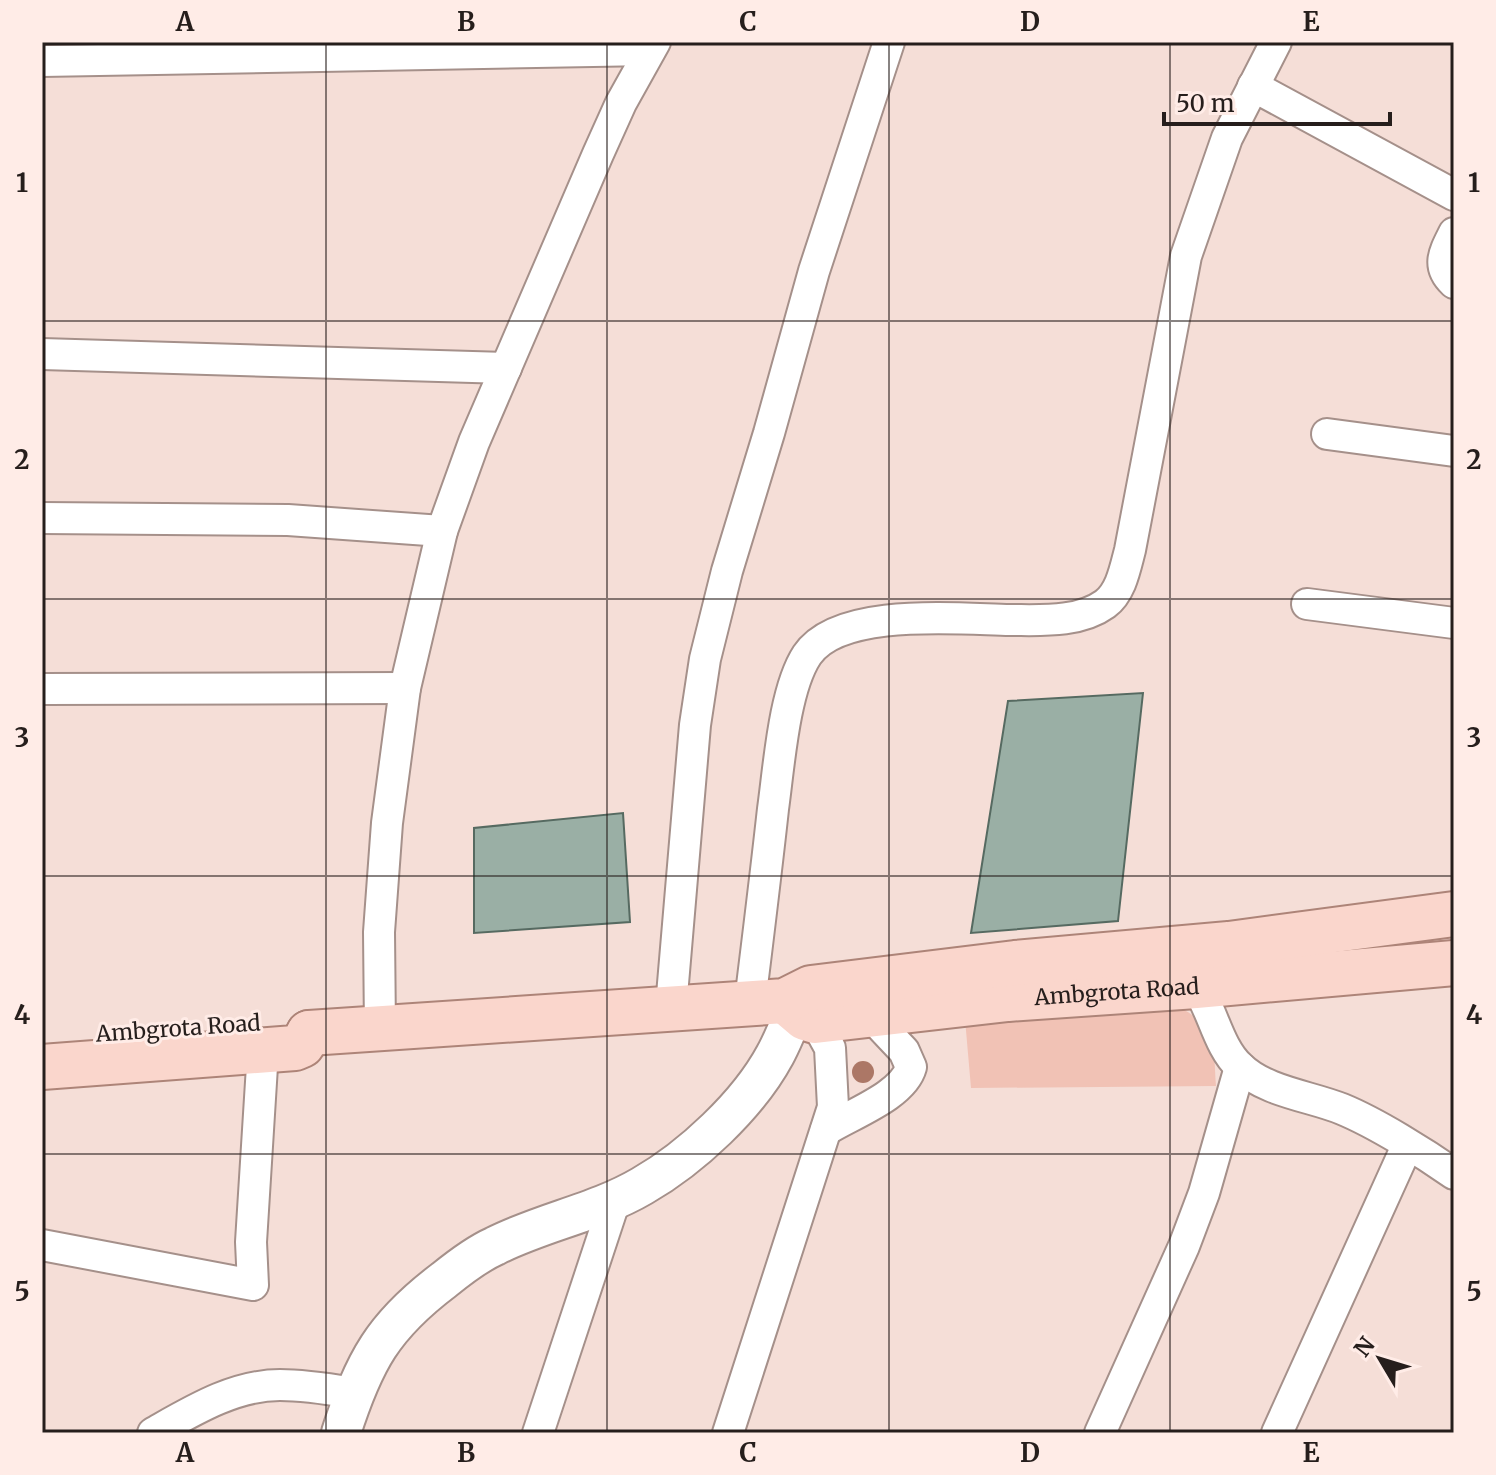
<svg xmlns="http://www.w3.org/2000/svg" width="1496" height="1475" font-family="Merriweather,serif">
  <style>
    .green { fill: #f1c2b5 }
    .building { fill: #9aafa5; stroke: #566a61; stroke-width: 2 }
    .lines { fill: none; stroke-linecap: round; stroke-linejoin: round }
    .minor-casing { stroke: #a5908a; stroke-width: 34 }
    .tertiary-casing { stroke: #a5908a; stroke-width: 42 }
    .primary-casing { stroke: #ad8478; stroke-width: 48 }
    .minor { stroke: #fff; stroke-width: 30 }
    .tertiary { stroke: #fff; stroke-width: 38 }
    .primary { stroke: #fad6cc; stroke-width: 44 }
    .tree { fill: #ac7766 }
    .grid { fill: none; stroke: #261e1c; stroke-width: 2; stroke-opacity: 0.55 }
    .labels { text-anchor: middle; stroke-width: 6; stroke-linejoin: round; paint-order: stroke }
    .street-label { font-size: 22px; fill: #261e1c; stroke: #ffece7 }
    .neatline { fill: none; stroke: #261e1c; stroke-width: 3 }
    .grid-label { font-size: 26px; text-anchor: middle; font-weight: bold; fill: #261e1c }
  </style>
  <rect width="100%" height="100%" fill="#f5ded7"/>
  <path class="green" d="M 1171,1003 C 1218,1026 1213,1037 1216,1086 L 971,1088 L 965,1019 Z"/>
  <g class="building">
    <polygon points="1143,693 1118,921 971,933 1008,701"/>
    <polygon points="623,813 630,922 474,933 474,828"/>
  </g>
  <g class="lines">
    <g class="minor-casing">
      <g id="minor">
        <polyline points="42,61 650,50"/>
        <polyline points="1253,86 1454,195"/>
        <path d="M 1454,233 C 1444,253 1436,266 1454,283"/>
        <polyline points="42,354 506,368"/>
        <polyline points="1327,434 1454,451"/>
        <polyline points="42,518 288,520 442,531"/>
        <polyline points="1307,604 1454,623"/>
        <polyline points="42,689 405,688"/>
        <path d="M 1196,986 C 1213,1010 1218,1047 1240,1067 C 1266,1092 1310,1096 1342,1109 C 1376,1123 1424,1153 1454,1174"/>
        <path d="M 750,1002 C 758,937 766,873 773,809 C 779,766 784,690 807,655 C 839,607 958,619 1010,620 C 1040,620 1079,623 1105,604 C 1121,592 1125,569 1130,550 L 1186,256 L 1227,138 L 1276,42"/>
        <polyline points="671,1007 695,725 705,659 727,571 769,433 814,271 889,42"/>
        <polyline points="380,1030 379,932 387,823 405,688 442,531 474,442 598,154 621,103 655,42"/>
        <path d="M 826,1130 C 851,1114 903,1096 911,1067 L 904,1051 L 871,1016"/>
        <polyline points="42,1245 253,1285 251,1242 263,1050"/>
        <path d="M 153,1433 C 192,1411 234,1385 280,1385 C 305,1385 329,1389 354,1393"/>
        <polyline points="538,1433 615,1200"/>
        <polyline points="728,1433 833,1107 830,1048 815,1021"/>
        <polyline points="1100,1433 1184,1246 1204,1193 1240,1067"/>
        <polyline points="1277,1433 1407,1146"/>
      </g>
    </g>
    <g class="tertiary-casing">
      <path id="tertiary" d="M 341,1433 C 364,1361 383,1326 444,1280 C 460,1267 477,1254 495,1246 C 542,1222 596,1213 642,1186 C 691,1158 748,1105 775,1055 C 783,1041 788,1025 796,1011"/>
    </g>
    <g class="primary-casing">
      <g id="primary">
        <path id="s1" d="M 785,1001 L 805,1018 L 815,1021 L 1008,999 L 1196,986 L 1454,963"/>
        <polyline points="309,1033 785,1001 811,988 1015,963 1229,944 1454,914"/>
        <polyline points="42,1067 295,1048 302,1045 309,1033"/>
      </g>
    </g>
    <use href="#minor" class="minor"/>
    <use href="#tertiary" class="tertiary"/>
    <use href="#primary" class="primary"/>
  </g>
  <circle class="tree" cx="863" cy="1072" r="11"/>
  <path class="grid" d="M 326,42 L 326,1433M 607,42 L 607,1433M 889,42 L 889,1433M 1170,42 L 1170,1433M 42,321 L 1454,321M 42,599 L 1454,599M 42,876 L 1454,876M 42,1154 L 1454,1154"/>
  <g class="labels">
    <g class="street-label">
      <text dy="8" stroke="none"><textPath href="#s1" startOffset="340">Ambgrota Road</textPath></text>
      <text transform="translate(178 1028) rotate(-4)" y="8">Ambgrota Road</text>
    </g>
  </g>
  <rect width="1496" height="1475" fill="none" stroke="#ffece7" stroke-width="88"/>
  <g transform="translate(1380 1359) rotate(308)" stroke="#ffece7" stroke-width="6" paint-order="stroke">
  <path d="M0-6L14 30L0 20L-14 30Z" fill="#261e1c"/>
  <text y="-12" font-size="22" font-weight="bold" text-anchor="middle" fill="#261e1c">N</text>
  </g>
  <path d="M1164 112v12h226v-12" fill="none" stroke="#261e1c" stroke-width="4"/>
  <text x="1176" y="112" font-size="24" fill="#261e1c" stroke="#ffece7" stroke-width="6" paint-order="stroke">50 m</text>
  <rect x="44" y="44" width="1408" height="1387" class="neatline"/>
  <g class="grid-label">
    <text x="185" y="31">A</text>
    <text x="466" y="31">B</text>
    <text x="748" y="31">C</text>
    <text x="1030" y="31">D</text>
    <text x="1311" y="31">E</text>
    <text x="22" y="192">1</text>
    <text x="1474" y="192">1</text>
    <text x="22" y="469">2</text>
    <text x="1474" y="469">2</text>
    <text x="22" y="747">3</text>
    <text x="1474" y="747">3</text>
    <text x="22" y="1024">4</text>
    <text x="1474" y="1024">4</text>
    <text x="22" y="1301">5</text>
    <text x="1474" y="1301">5</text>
    <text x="185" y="1462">A</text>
    <text x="466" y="1462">B</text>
    <text x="748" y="1462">C</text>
    <text x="1030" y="1462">D</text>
    <text x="1311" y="1462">E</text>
  </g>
</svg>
